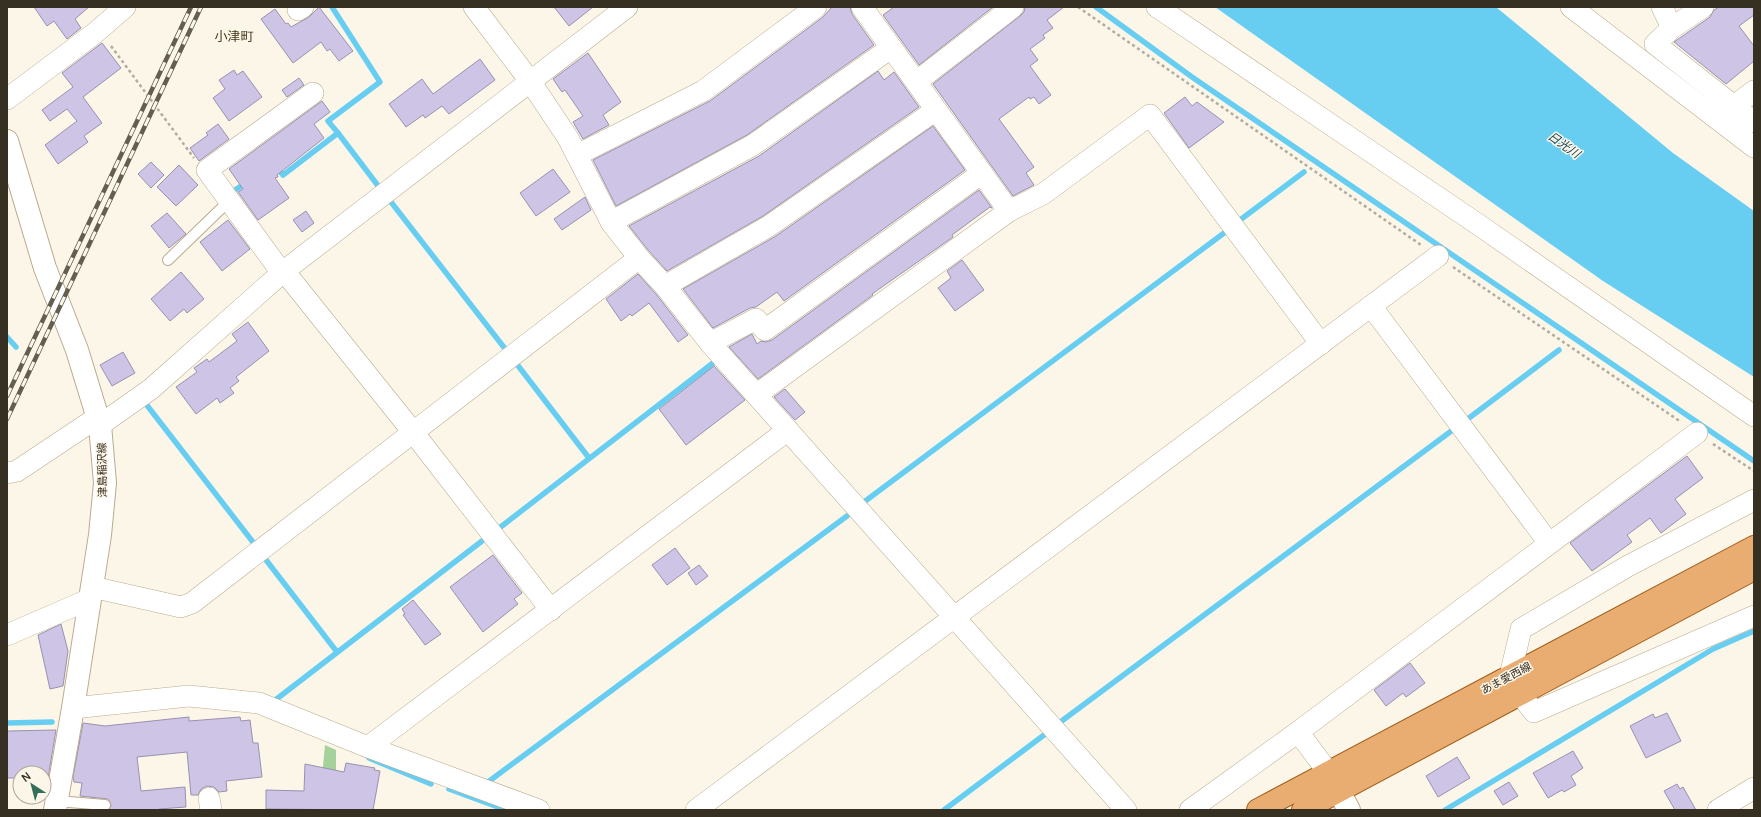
<svg xmlns="http://www.w3.org/2000/svg" width="1761" height="817" font-family="Manrope,'Noto Sans JP',sans-serif">
  <style>
    .green { fill: #a4d29a }
    .water { fill: #67cef2 }
    .lines { fill: none; stroke-linecap: round; stroke-linejoin: round }
    .stream { stroke: #67cef2; stroke-width: 5.5 }
    .building { fill: #cdc4e6; stroke: #9991b0 }
    .lane-casing { stroke: #bbab8c; stroke-width: 12 }
    .street-casing { stroke: #bbab8c; stroke-width: 22 }
    .secondary-casing { stroke: #bbab8c; stroke-width: 24 }
    .primary-casing { stroke: #a15c18; stroke-width: 24 }
    .path { stroke: #b2ac9f; stroke-width: 2.5; stroke-dasharray: 3 3; stroke-linecap: butt }
    .lane { stroke: #fff; stroke-width: 10 }
    .street { stroke: #fff; stroke-width: 21 }
    .secondary { stroke: #fff; stroke-width: 22 }
    .primary { stroke: #e9ac71; stroke-width: 22 }
    .rail-casing { stroke: #645e51; stroke-width: 4.5 }
    .rail { stroke: #fcf6e9; stroke-width: 3; stroke-dasharray: 9; stroke-linecap: butt }
    .labels { text-anchor: middle; stroke-width: 3; stroke-linejoin: round; paint-order: stroke }
    .street-label { font-size: 11px; fill: #363023; stroke: #fcf6e9 }
    .water-label { font-size: 12px; font-style: italic; fill: #0e3d4c; stroke: #fcf6e9 }
    .quarter-label { font-size: 13px; fill: #43361a; stroke: #fcf6e9 }
  </style>
  <rect width="100%" height="100%" fill="#fcf6e9"/>
  <polygon class="green" points="325,745 336,750 336,795 338,810 322,810 322,777"/>
  <polygon class="water" points="1215,7 1496,7 1673,153 1754,211 1754,377 1603,281"/>
  <g class="lines">
    <g class="stream">
      <polyline points="332,7 380,82 328,121 338,133"/>
      <polyline points="1096,7 1192,77 1754,461"/>
      <polyline points="277,167 283,175 338,133 379,187"/>
      <polyline points="232,192 247,182"/>
      <polyline points="391,202 506,350"/>
      <polyline points="1240,220 1304,172"/>
      <polyline points="7,337 16,347"/>
      <polyline points="516,363 589,458"/>
      <polyline points="146,404 256,546"/>
      <polyline points="1469,418 1559,350"/>
      <polyline points="864,502 1224,233"/>
      <polyline points="498,529 713,363"/>
      <polyline points="263,556 337,652"/>
      <polyline points="274,701 482,541"/>
      <polyline points="7,723 52,722"/>
      <polyline points="1059,723 1454,429"/>
      <polyline points="369,758 431,784"/>
      <polyline points="488,782 847,516"/>
      <polyline points="449,789 506,810"/>
      <polyline points="944,810 1044,735"/>
      <polyline points="1445,810 1713,649 1754,631"/>
    </g>
  </g>
  <g class="building">
    <polygon points="34,7 89,7 75,19 81,28 67,39 54,21 47,26"/>
    <polygon points="319,7 353,51 339,61 330,49 327,51 321,42 293,63 261,19 275,9 286,24 288,23 291,27 309,17"/>
    <polygon points="554,7 593,7 569,26"/>
    <polygon points="832,7 850,7 852,14 874,45 747,135 616,206 593,160 710,101 823,17"/>
    <polygon points="894,7 993,7 919,65 883,15"/>
    <polygon points="1025,7 1064,7 1047,20 1053,28 1043,35 1045,38 1030,49 1038,60 1030,66 1051,95 1039,104 1034,97 1030,99 1029,97 999,119 1034,167 1026,173 1034,185 1013,196 933,84 1020,16 1024,12"/>
    <polygon points="1719,7 1754,7 1754,15 1739,26 1754,46 1754,61 1726,84 1674,42 1710,17 1714,10"/>
    <polygon points="102,43 121,68 83,97 102,123 84,136 88,142 58,164 45,145 77,121 67,109 50,121 42,110 73,87 62,73"/>
    <polygon points="588,53 621,102 603,115 609,125 583,139 573,122 583,116 565,90 562,92 553,79"/>
    <polygon points="480,59 495,80 449,114 442,106 425,118 423,115 406,127 389,104 422,79 433,94"/>
    <polygon points="234,70 237,75 243,71 262,97 229,121 213,98 225,89 219,80"/>
    <polygon points="878,71 884,80 894,72 919,107 763,216 667,271 648,250 629,226 759,156"/>
    <polygon points="299,78 304,85 287,97 282,90"/>
    <polygon points="1185,97 1192,106 1197,102 1224,122 1189,148 1164,113"/>
    <polygon points="322,101 330,112 314,124 324,138 277,175 278,177 275,178 289,198 258,220 238,192 243,189 229,169"/>
    <polygon points="218,124 229,139 199,161 190,148 208,135 206,133"/>
    <polygon points="933,126 965,170 784,301 777,292 756,307 750,308 713,328 683,289 776,236"/>
    <polygon points="151,162 164,175 151,188 138,174"/>
    <polygon points="179,165 198,185 176,206 157,187"/>
    <polygon points="553,169 570,192 536,216 520,193"/>
    <polygon points="979,190 992,208 990,207 952,235 953,237 872,294 873,295 758,379 729,347 752,334 757,344 761,341 766,342 772,340"/>
    <polygon points="585,197 591,210 562,230 554,219"/>
    <polygon points="306,211 314,223 302,232 293,220"/>
    <polygon points="167,213 186,234 169,248 151,226"/>
    <polygon points="228,220 250,249 222,271 200,242"/>
    <polygon points="962,260 984,290 955,311 938,288 951,278 947,271"/>
    <polygon points="181,272 204,299 187,313 184,309 170,321 151,299"/>
    <polygon points="638,274 656,294 688,335 678,342 649,303 632,316 630,314 621,321 606,299"/>
    <polygon points="248,322 269,351 236,377 239,381 230,388 234,393 220,403 217,398 196,414 176,387 197,372 194,368 207,359 209,362 237,341 232,334"/>
    <polygon points="123,352 135,373 112,386 100,365"/>
    <polygon points="714,366 745,400 686,445 659,409"/>
    <polygon points="785,389 805,412 795,420 774,397"/>
    <polygon points="1687,456 1703,478 1675,499 1686,514 1661,533 1650,518 1627,535 1632,542 1592,571 1570,543"/>
    <polygon points="675,548 690,568 667,585 652,565"/>
    <polygon points="493,555 522,593 514,599 518,604 483,632 450,587"/>
    <polygon points="699,565 708,576 696,585 688,573"/>
    <polygon points="413,600 441,634 425,645 403,615 405,614 402,609"/>
    <polygon points="61,624 68,651 63,686 50,689 38,635"/>
    <polygon points="1410,663 1425,683 1406,697 1403,693 1386,706 1374,690"/>
    <polygon points="1667,713 1681,741 1646,758 1630,726 1653,714 1655,718"/>
    <polygon points="189,717 189,721 240,717 241,721 250,720 253,743 258,743 262,777 226,781 227,791 219,792 214,787 207,786 201,789 198,795 191,795 187,752 137,757 141,791 185,787 186,807 159,809 159,810 109,810 111,805 108,799 80,796 82,783 74,782 73,777 83,723 105,726"/>
    <polygon points="56,730 48,778 44,778 44,773 20,773 20,778 7,778 7,731"/>
    <polygon points="1573,751 1583,768 1571,776 1576,785 1564,792 1562,790 1548,798 1533,773"/>
    <polygon points="1457,757 1470,778 1438,797 1426,776"/>
    <polygon points="346,763 375,768 374,770 380,771 373,810 266,809 266,790 304,791 305,764 344,772"/>
    <polygon points="1509,782 1518,796 1503,805 1494,791"/>
    <polygon points="1677,784 1680,789 1683,787 1696,810 1675,810 1664,791"/>
  </g>
  <g class="lines">
    <g class="lane-casing">
      <g id="lane">
        <polyline points="168,260 229,201"/>
        <polyline points="57,801 105,805"/>
      </g>
    </g>
    <g class="street-casing">
      <g id="street">
        <polyline points="474,7 530,81 568,138 611,222 639,258 665,286 710,343 1126,810"/>
        <polyline points="862,7 1009,211"/>
        <polyline points="1157,7 1479,225 1754,416"/>
        <polyline points="1571,7 1754,147"/>
        <polyline points="1662,7 1672,28"/>
        <polyline points="1703,7 1672,28 1655,44 1754,122"/>
        <polyline points="298,10 303,7"/>
        <polyline points="916,82 1013,7"/>
        <polyline points="7,99 95,33 125,7"/>
        <polyline points="1734,106 1754,91"/>
        <polyline points="577,155 703,91 816,7"/>
        <polyline points="611,222 753,145 891,48"/>
        <polyline points="284,271 413,432 551,610"/>
        <polyline points="282,273 207,170 313,93"/>
        <polyline points="665,286 769,226 936,110"/>
        <polyline points="1371,306 1549,543"/>
        <polyline points="710,343 756,319 765,330 982,173"/>
        <polyline points="756,395 1009,211 1043,194 1150,115 1321,344"/>
        <polyline points="100,425 151,389 284,271 627,7"/>
        <polyline points="7,473 17,471 98,417"/>
        <polyline points="92,587 181,607 192,603 639,258"/>
        <polyline points="7,635 90,599"/>
        <polyline points="1510,676 1521,629 1628,566 1754,500"/>
        <polyline points="1521,695 1534,712 1754,616"/>
        <polyline points="73,708 189,696 259,703 368,747 539,810"/>
        <polyline points="368,747 788,430"/>
        <polyline points="1328,772 1298,732 1697,433"/>
        <polyline points="209,798 211,810"/>
        <polyline points="696,810 1438,256"/>
        <polyline points="1190,810 1298,732"/>
        <polyline points="1718,810 1754,788"/>
      </g>
    </g>
    <g class="secondary-casing">
      <g id="secondary">
        <polyline points="7,141 45,268 77,350 100,425 105,483 100,535 73,708 55,810"/>
        <polyline points="1330,775 1349,810"/>
      </g>
    </g>
    <g class="primary-casing">
      <g id="primary">
        <polyline points="1258,810 1754,547"/>
        <polyline points="1303,810 1754,569"/>
      </g>
    </g>
    <g class="path">
      <polyline points="1078,7 1421,245"/>
      <polyline points="111,46 194,158"/>
      <polyline points="1453,267 1681,422"/>
      <polyline points="1713,444 1754,471"/>
    </g>
    <use href="#lane" class="lane"/>
    <use href="#street" class="street"/>
    <use href="#secondary" class="secondary"/>
    <use href="#primary" class="primary"/>
    <g class="rail-casing">
      <g id="rail">
        <polyline points="7,396 191,7"/>
        <polyline points="7,419 201,7"/>
      </g>
    </g>
    <use href="#rail" class="rail"/>
  </g>
  <g class="labels">
    <g class="street-label">
      <text transform="translate(102 470) rotate(-91)" y="4">津島稲沢線</text>
      <text transform="translate(1506 678) rotate(-28)" y="4">あま愛西線</text>
    </g>
    <g class="water-label">
      <text transform="translate(1564 145) rotate(35)" y="4">日光川</text>
    </g>
    <g class="quarter-label">
      <text x="234" y="41">小津町</text>
    </g>
  </g>
  <rect width="1761" height="817" fill="none" stroke="#363023" stroke-width="16"/>
  <g transform="translate(32 785) rotate(324)"><circle r="19" fill="#fcf6e9" stroke="#ada79a"/>
  <path d="M0-3L7 15L0 10L-7 15Z" fill="#326e58"/>
  <text y="-6" font-size="11" font-weight="bold" text-anchor="middle" fill="#363023">N</text>
  </g>
</svg>
